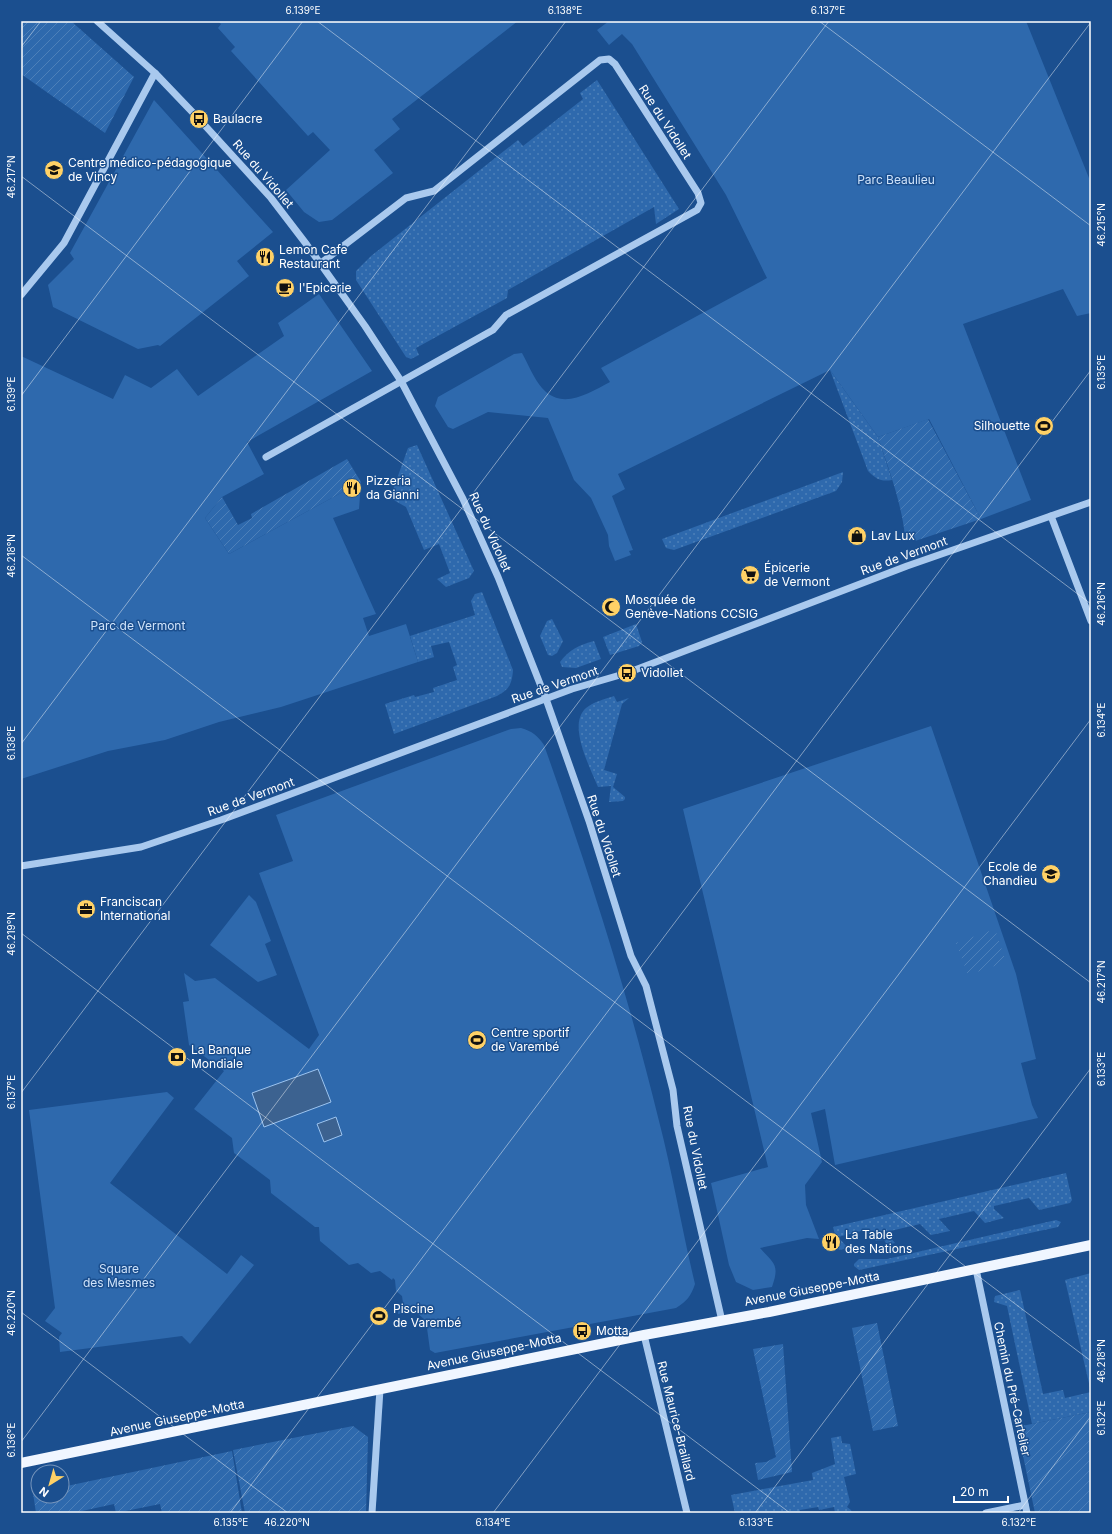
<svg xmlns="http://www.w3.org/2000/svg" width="1112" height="1534" font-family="Inter,sans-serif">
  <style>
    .grass { fill: url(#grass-dots) }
    .park { fill: #2e69ad }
    .garden { fill: url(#garden-furrows) }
    .water { fill: #3c6290; stroke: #9cc4f0 }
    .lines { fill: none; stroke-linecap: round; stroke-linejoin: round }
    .minor { stroke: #a9c9ee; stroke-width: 7 }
    .major { stroke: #f0f6ff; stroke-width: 10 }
    .ticks { fill: none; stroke: #fff; stroke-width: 1; stroke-opacity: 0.45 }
    .labels { text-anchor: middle; stroke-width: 3; stroke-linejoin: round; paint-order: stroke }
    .poi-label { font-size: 12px; fill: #fff; stroke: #1b4f8f; text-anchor: start }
    .street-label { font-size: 12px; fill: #fff; stroke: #1b4f8f }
    .park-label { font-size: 12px; fill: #cfe3fa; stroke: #1b4f8f }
    .neatline { fill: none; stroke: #fff; stroke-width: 1.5 }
    .ticks-label { font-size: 10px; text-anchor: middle; fill: #fff }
  </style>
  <defs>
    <pattern id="grass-dots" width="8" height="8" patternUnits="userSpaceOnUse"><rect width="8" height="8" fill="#2e69ad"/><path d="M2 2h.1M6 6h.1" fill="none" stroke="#4d80b9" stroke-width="1.8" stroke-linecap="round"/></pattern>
    <pattern id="garden-furrows" width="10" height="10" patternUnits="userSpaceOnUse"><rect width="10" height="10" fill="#2e69ad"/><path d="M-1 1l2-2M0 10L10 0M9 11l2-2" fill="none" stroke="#4d80b9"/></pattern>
  </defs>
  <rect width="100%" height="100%" fill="#1b4f8f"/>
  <g class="grass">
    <polygon points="597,80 679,209 656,224 654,207 508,290 507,298 416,348 419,355 411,359 406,357 356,280 356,271 371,256 518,140 523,146 583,99 580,93"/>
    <path d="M 830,370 L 878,437 L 892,480 C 881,482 876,479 868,471 Z"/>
    <polygon points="417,445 474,571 469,578 446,587 437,579 450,573 439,544 424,550 406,507 390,498 408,448"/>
    <polygon points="843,472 842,482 836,491 674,550 666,548 662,539"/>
    <path d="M 482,592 L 513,670 C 512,684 509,690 497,696 L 394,734 L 385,704 L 414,695 L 415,697 L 434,692 L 433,688 L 457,680 L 453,667 L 457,665 L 449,642 L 431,646 L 434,657 L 418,662 L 410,636 L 475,615 L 471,601 L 475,594 Z"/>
    <polygon points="552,619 563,641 557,653 552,656 548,655 540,636 547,621"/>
    <polygon points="636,624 642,642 639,646 610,655 603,637"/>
    <path d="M 594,641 L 601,659 L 576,668 L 562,667 L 560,662 C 570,649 579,645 594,641 Z"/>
    <path d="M 614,696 L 617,702 L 629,698 L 622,704 L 604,770 L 617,774 L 613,787 L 625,797 L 625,799 L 623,801 L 609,802 L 611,786 L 598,787 C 590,767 567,725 586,708 C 593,702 605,699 614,696 Z"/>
    <polygon points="1066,1173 1072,1200 1070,1203 1039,1210 1029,1198 994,1206 994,1209 1004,1218 985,1223 974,1211 939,1219 950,1231 931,1235 920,1224 886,1232 895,1243 887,1245 884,1240 876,1241 865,1230 838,1237 848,1248 839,1250 833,1227"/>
    <polygon points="1056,1220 1061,1222 1058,1227 859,1270 854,1266 854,1264 859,1259 887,1259"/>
    <polygon points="1091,1273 1091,1392 1065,1280"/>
    <polygon points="1020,1290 1043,1394 1063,1390 1065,1398 1091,1392 1091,1412 1032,1424 1007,1306 994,1302 995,1296"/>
    <polygon points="841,1436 842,1443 850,1444 856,1474 844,1477 850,1502 847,1507 851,1510 852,1513 835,1513 834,1507 819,1510 818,1507 800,1510 800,1513 735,1513 731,1495 813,1480 812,1473 835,1464 831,1438"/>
  </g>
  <g class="park">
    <polygon points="218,21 518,21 392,119 400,129 374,150 393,173 332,220 319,222 304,212 286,190 330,150 313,132 308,136 231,51 235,47 218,28 221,24"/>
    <path d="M 609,21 L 1026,21 L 1091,183 L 1091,313 L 1077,316 L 1063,289 L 963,324 L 1031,500 L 981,519 L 929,419 L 878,437 L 830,370 L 618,474 L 625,489 L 612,496 L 633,550 L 629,551 L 631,555 L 615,561 L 609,546 L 608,535 L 591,498 L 574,480 L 548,418 L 488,412 L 453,429 L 448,427 L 435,406 L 438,397 L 514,354 L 522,353 C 528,364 534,379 542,388 C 562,411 589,393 610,382 L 601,368 L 767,278 L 726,195 L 632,44 L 622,34 L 609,45 L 597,30 Z"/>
    <polygon points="154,100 273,232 237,261 249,276 160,346 158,345 138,349 53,307 48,285 74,259 70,253"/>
    <polygon points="319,294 372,371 247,442 264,474 222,497 205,518 229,554 361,482 359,509 333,518 376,614 363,618 369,636 406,624 418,662 281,707 219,722 165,740 108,751 21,779 21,356 113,399 125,375 151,388 177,369 198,396 284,336 278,323"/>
    <path d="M 931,726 L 1016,974 L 1036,1059 L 1021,1063 L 1032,1105 L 1038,1118 L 835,1165 L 825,1109 L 811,1113 L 822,1162 L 805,1185 L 806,1205 L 819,1239 L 807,1238 L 760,1248 C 774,1264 780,1264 772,1287 L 753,1290 L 736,1282 L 729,1265 L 711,1183 L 768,1167 L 683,809 Z"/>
    <path d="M 521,728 C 532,731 538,736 544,745 C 588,869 628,994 659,1121 C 673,1175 682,1230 695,1284 C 691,1296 687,1301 676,1308 L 435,1353 L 430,1350 L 426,1321 L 415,1311 L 398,1314 L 398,1311 L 403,1303 L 402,1296 L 396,1291 L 395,1280 L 393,1278 L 392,1280 L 380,1271 L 371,1273 L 358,1263 L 349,1265 L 320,1241 L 319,1227 L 315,1227 L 271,1193 L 270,1180 L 234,1153 L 232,1138 L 194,1109 L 224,1071 L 189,1045 L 183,1002 L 189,1001 L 184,973 L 195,981 L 215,978 L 309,1049 L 319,1035 L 259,873 L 293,861 L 276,815 L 511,729 Z"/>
    <polygon points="249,895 256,902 271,941 265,944 277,975 258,982 210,945"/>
    <polygon points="167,1092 174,1098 110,1183 227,1274 241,1255 254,1265 190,1344 182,1336 60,1352 59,1337 62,1333 45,1321 55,1308 29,1110"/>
  </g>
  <g class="garden">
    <polygon points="21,21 71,21 134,77 105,133 21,74"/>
    <path d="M 928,419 L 981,519 L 915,541 L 905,536 C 901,501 889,470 878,437 Z"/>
    <polygon points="347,459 361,482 229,554 205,518 222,497 238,525 252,518 251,514"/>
    <polygon points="995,929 1006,962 968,975 956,943"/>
    <polygon points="877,1323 898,1426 873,1431 852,1328"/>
    <polygon points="783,1344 792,1472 758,1480 755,1463 766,1462 776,1457 753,1349"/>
    <polygon points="1091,1412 1091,1513 1035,1513 1017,1427"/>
    <polygon points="353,1426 368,1437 366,1513 245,1513 233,1450"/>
    <polygon points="232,1451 242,1513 162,1513 160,1504 116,1513 114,1504 73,1513 36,1513 33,1493 38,1492 38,1496 62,1496 62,1487"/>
  </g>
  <g class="water">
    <polygon points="318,1069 331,1102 264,1127 252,1093"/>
    <polygon points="336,1117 342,1135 324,1142 317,1124"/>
  </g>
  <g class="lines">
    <g class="minor">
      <polyline points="97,21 155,73 199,119 271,198 307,245 365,326 401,381 463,499 498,577 546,699 589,821 631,956 646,986 673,1090 677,1126 722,1321"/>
      <polyline points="21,295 64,243 155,73"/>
      <polyline points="266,457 493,330 506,315 697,210 701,203 698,193 615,64 609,59 600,60 434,191 406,198 321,263"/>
      <polyline points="1051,516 1091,621"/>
      <polyline points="21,866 141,847 221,820 572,689 627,673 907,566 1091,502"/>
      <polyline points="976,1269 1027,1513"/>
      <polyline points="644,1335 687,1513"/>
      <polyline points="372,1513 380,1389"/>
      <polyline points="986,1513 1025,1505"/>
    </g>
    <polyline class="major" points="21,1463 644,1335 769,1312 1091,1245"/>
  </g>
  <path class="ticks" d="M 317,21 L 1091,604M 819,21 L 1091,226M 21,47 L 41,21M 21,176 L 1091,983M 21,396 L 303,21M 21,555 L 1091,1361M 21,744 L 566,21M 21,933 L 790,1513M 21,1093 L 829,21M 21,1312 L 288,1513M 21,1442 L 1091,22M 230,1513 L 1091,370M 493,1513 L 1091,719M 755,1513 L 1091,1068M 1018,1513 L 1091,1416"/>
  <defs>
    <g id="bus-disc" transform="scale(1)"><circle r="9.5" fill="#ffd166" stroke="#1b4f8f"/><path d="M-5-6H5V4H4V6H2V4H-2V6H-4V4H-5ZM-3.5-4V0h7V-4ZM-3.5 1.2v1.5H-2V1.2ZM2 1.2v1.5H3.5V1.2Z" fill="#111"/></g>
    <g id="school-disc" transform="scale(1)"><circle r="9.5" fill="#ffd166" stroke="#1b4f8f"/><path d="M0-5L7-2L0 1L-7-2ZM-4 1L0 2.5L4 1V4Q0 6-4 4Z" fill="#111"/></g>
    <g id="restaurant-disc" transform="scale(1)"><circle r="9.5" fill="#ffd166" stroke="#1b4f8f"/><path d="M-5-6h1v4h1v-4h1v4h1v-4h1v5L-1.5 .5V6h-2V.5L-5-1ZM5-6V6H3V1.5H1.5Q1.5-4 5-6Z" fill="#111"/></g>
    <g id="cafe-disc" transform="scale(1)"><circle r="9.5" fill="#ffd166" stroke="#1b4f8f"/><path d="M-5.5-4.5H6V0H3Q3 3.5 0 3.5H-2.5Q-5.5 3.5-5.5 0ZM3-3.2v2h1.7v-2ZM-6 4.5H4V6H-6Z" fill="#111"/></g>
    <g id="stadium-disc" transform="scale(1)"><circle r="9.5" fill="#ffd166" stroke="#1b4f8f"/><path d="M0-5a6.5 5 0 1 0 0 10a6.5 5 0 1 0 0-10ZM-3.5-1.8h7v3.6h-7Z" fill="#111"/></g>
    <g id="shop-disc" transform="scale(1)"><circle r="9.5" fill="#ffd166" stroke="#1b4f8f"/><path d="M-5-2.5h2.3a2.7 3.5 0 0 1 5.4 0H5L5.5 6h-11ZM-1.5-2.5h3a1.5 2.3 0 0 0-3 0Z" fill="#111"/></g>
    <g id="supermarket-disc" transform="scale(1)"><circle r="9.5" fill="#ffd166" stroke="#1b4f8f"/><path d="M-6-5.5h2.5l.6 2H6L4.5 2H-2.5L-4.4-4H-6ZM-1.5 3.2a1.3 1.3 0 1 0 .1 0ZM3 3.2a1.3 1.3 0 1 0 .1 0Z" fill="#111"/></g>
    <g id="mosque-disc" transform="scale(1)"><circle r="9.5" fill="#ffd166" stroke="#1b4f8f"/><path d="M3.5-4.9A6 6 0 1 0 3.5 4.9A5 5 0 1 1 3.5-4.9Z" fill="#111"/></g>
    <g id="office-disc" transform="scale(1)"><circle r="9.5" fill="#ffd166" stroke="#1b4f8f"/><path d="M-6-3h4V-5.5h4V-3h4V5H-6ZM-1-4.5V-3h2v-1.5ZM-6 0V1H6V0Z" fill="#111"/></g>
    <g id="bank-disc" transform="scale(1)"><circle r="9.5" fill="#ffd166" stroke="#1b4f8f"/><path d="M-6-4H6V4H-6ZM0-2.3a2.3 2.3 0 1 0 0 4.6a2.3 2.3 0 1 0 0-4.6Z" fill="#111"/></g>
  </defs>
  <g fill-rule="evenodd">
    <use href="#bus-disc" x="199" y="119"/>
    <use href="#school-disc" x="54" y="170"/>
    <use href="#restaurant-disc" x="265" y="257"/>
    <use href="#cafe-disc" x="285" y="288"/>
    <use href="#stadium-disc" x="1044" y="426"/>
    <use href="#restaurant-disc" x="352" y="488"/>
    <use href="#shop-disc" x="857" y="536"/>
    <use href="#supermarket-disc" x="750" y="575"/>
    <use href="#mosque-disc" x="611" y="607"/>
    <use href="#bus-disc" x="627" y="673"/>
    <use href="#school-disc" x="1051" y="874"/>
    <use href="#office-disc" x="86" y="909"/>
    <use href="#stadium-disc" x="477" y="1040"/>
    <use href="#bank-disc" x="177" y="1057"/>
    <use href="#restaurant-disc" x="831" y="1242"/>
    <use href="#stadium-disc" x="379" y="1316"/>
    <use href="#bus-disc" x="582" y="1331"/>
  </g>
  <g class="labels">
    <g class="poi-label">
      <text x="213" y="123">Baulacre</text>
      <text x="68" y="167">Centre médico-pédagogique<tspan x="68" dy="14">de Vincy</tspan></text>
      <text x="279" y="254">Lemon Cafe<tspan x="279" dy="14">Restaurant</tspan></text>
      <text x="299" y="292">l'Epicerie</text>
      <text x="1030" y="430" text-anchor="end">Silhouette</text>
      <text x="366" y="485">Pizzeria<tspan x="366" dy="14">da Gianni</tspan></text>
      <text x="871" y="540">Lav Lux</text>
      <text x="764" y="572">Épicerie<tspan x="764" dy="14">de Vermont</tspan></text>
      <text x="625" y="604">Mosquée de<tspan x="625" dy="14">Genève-Nations CCSIG</tspan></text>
      <text x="641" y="677">Vidollet</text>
      <text x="1037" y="871" text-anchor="end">Ecole de<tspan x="1037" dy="14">Chandieu</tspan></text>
      <text x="100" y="906">Franciscan<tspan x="100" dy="14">International</tspan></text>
      <text x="491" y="1037">Centre sportif<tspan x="491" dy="14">de Varembé</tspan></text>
      <text x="191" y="1054">La Banque<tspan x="191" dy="14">Mondiale</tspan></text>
      <text x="845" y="1239">La Table<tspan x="845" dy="14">des Nations</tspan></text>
      <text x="393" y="1313">Piscine<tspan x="393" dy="14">de Varembé</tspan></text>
      <text x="596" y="1335">Motta</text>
    </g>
    <g class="street-label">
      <text transform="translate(665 122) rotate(57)" y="4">Rue du Vidollet</text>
      <text transform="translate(263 174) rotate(49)" y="4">Rue du Vidollet</text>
      <text transform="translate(490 532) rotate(66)" y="4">Rue du Vidollet</text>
      <text transform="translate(904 556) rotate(-20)" y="4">Rue de Vermont</text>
      <text transform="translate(555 685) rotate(-19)" y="4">Rue de Vermont</text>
      <text transform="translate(251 797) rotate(-20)" y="4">Rue de Vermont</text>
      <text transform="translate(604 836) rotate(72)" y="4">Rue du Vidollet</text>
      <text transform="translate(695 1148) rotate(79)" y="4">Rue du Vidollet</text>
      <text transform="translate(812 1289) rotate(-11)" y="4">Avenue Giuseppe-Motta</text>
      <text transform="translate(494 1352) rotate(-12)" y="4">Avenue Giuseppe-Motta</text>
      <text transform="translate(1012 1389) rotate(78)" y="4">Chemin du Pré-Cartelier</text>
      <text transform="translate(177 1418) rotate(-12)" y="4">Avenue Giuseppe-Motta</text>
      <text transform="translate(676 1421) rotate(76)" y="4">Rue Maurice-Braillard</text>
    </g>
    <g class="park-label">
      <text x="896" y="184">Parc Beaulieu</text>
      <text x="138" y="630">Parc de Vermont</text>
      <text x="119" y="1273">Square<tspan x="119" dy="14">des Mesmes</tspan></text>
    </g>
  </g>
  <rect width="1112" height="1534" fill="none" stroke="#1b4f8f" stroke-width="44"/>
  <g transform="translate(50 1484) rotate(217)"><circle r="19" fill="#1b4f8f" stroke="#7695bc"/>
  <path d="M0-3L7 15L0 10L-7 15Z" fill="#ffd166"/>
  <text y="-6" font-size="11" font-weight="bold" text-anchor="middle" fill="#ffffff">N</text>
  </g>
  <path d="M954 1496v6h54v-6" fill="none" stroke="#ffffff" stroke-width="2"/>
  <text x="960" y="1496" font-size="12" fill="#ffffff" stroke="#1b4f8f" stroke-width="3" paint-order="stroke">20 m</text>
  <rect x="22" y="22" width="1068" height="1490" class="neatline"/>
  <g class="ticks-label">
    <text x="303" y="14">6.139°E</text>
    <text x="565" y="14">6.138°E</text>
    <text x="828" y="14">6.137°E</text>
    <text transform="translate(11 177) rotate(-90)" y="4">46.217°N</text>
    <text transform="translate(1101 225) rotate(-90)" y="4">46.215°N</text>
    <text transform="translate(1101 372) rotate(-90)" y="4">6.135°E</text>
    <text transform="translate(11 394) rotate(-90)" y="4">6.139°E</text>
    <text transform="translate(11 556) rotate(-90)" y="4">46.218°N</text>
    <text transform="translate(1101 604) rotate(-90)" y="4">46.216°N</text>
    <text transform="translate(1101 720) rotate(-90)" y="4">6.134°E</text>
    <text transform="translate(11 743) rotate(-90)" y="4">6.138°E</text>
    <text transform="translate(11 934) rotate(-90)" y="4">46.219°N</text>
    <text transform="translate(1101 982) rotate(-90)" y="4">46.217°N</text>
    <text transform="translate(1101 1069) rotate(-90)" y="4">6.133°E</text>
    <text transform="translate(11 1092) rotate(-90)" y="4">6.137°E</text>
    <text transform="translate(11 1313) rotate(-90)" y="4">46.220°N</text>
    <text transform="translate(1101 1361) rotate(-90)" y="4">46.218°N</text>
    <text transform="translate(1101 1418) rotate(-90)" y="4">6.132°E</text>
    <text transform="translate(11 1440) rotate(-90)" y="4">6.136°E</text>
    <text x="231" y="1526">6.135°E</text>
    <text x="287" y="1526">46.220°N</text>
    <text x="493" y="1526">6.134°E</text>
    <text x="756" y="1526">6.133°E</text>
    <text x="1019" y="1526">6.132°E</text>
  </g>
</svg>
